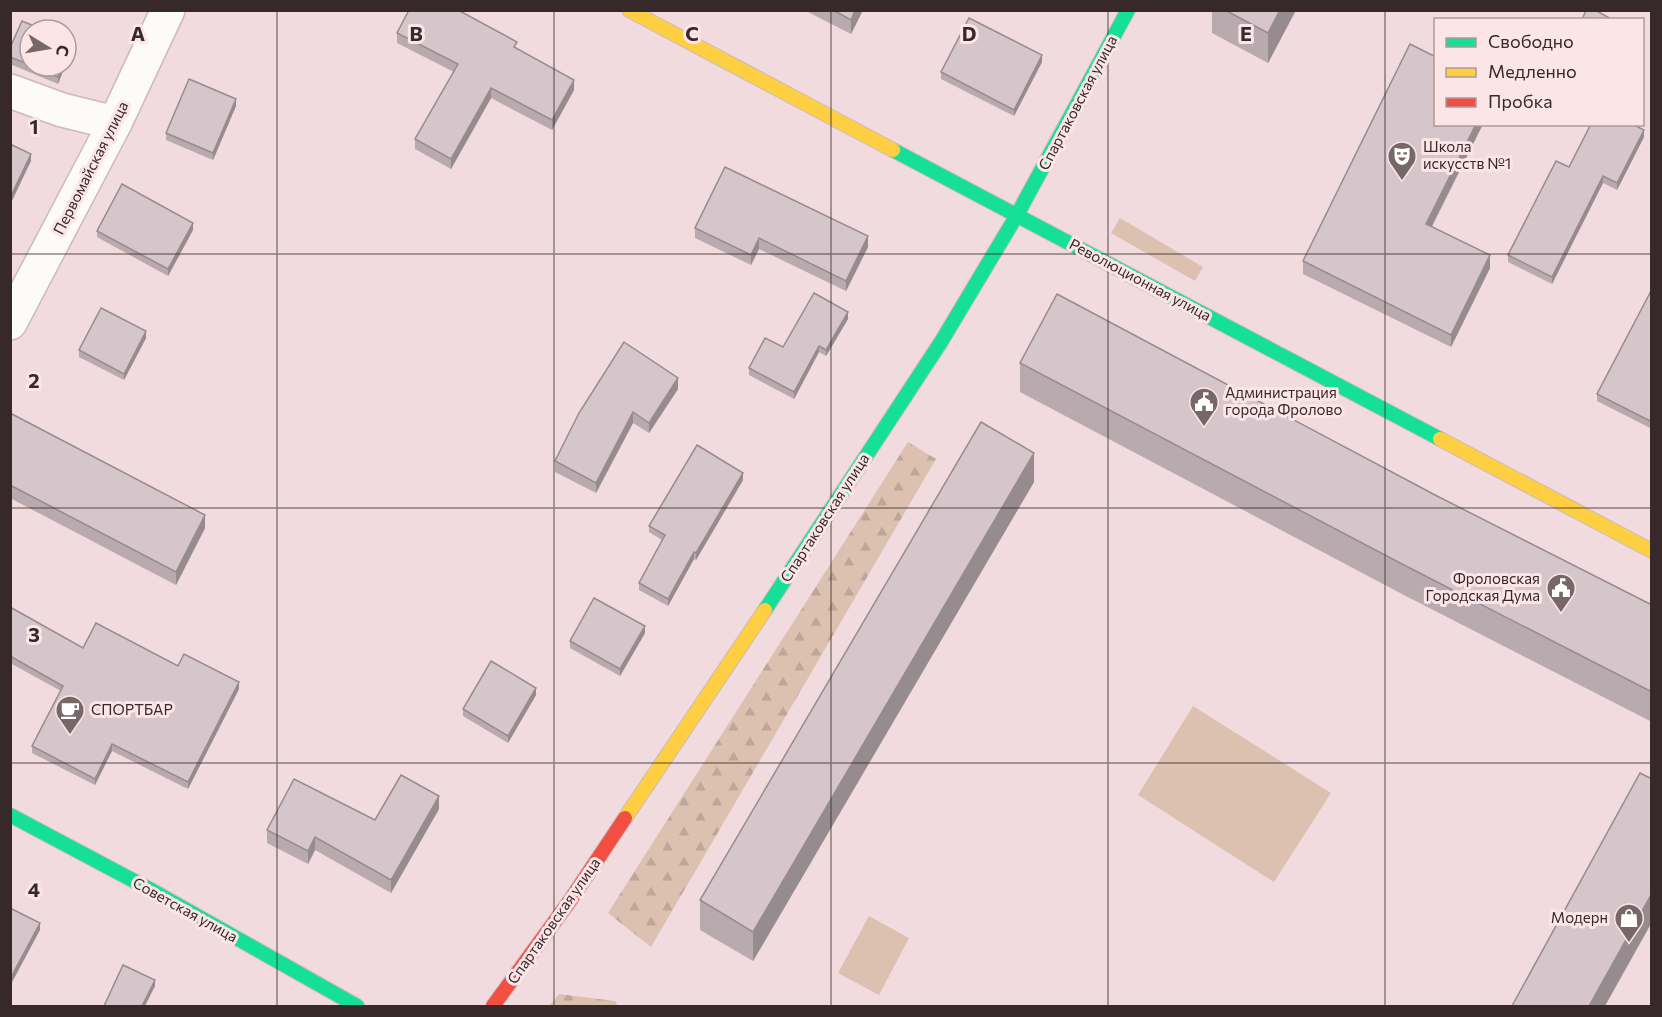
<svg xmlns="http://www.w3.org/2000/svg" width="1662" height="1017" font-family="Commissioner,sans-serif">
  <style>
    .green { fill: #ddc1b0 }
    .forest { fill: url(#forest-firs) }
    .lines { fill: none; stroke-linecap: round; stroke-linejoin: round }
    .street-casing { stroke: #cababb; stroke-width: 36 }
    .fast-casing { stroke: #cababb; stroke-width: 16 }
    .slow-casing { stroke: #cababb; stroke-width: 16 }
    .jam-casing { stroke: #cababb; stroke-width: 16 }
    .street { stroke: #fdfafa; stroke-width: 33 }
    .fast { stroke: #16e098; stroke-width: 14 }
    .slow { stroke: #ffcf43; stroke-width: 14 }
    .jam { stroke: #f24e42; stroke-width: 14 }
    .wall { fill: #b8aaaf }
    .shaded-wall { fill: #968b8e }
    .building { fill: #d6c6cb; stroke: #968b8e; stroke-width: 1.5 }
    .grid { fill: none; stroke: #37292a; stroke-width: 1.5; stroke-opacity: 0.55 }
    .labels { text-anchor: middle; stroke-width: 6; stroke-linejoin: round; paint-order: stroke }
    .street-label { font-size: 15px; fill: #37292a; stroke: #fce5e7 }
    .poi-label { font-size: 15px; fill: #37292a; stroke: #fce5e7; text-anchor: start }
    .grid-label { font-size: 20px; text-anchor: middle; font-weight: bold; fill: #37292a; stroke: #fce5e7; stroke-width: 6; stroke-linejoin: round; paint-order: stroke }
  </style>
  <defs>
    <pattern id="forest-firs" width="22" height="20" patternUnits="userSpaceOnUse" patternTransform="scale(1.5)"><rect width="22" height="20" fill="#ddc1b0"/><path d="M5 1l3.5 6h-7zM16 11l3.5 6h-7z" fill="#bea698"/></pattern>
  </defs>
  <rect width="100%" height="100%" fill="#f1dbde"/>
  <g class="green">
    <polygon points="1120,218 1203,267 1195,281 1111,233"/>
    <polygon points="1193,706 1331,793 1274,882 1138,795"/>
    <polygon points="869,916 909,938 879,995 838,973"/>
  </g>
  <g class="forest">
    <polygon points="908,442 936,459 651,947 608,913"/>
    <polygon points="559,994 615,1001 618,1006 549,1006"/>
  </g>
  <g class="lines">
    <g class="street-casing">
      <g id="street">
        <polyline points="10,91 62,110 115,123"/>
        <polyline points="10,323 115,123 168,10"/>
      </g>
    </g>
    <g class="fast-casing">
      <g id="fast">
        <polyline points="893,150 1440,439"/>
        <polyline points="765,610 941,342 1017,215 1128,10"/>
        <polyline points="10,815 153,891 357,1006"/>
      </g>
    </g>
    <g class="slow-casing">
      <g id="slow">
        <polyline points="629,10 893,150"/>
        <polyline points="1440,439 1652,551"/>
        <polyline points="625,818 765,610"/>
      </g>
    </g>
    <g class="jam-casing">
      <polyline id="jam" points="493,1006 569,902 625,818"/>
    </g>
    <use href="#street" class="street"/>
    <use href="#fast" class="fast"/>
    <use href="#slow" class="slow"/>
    <use href="#jam" class="jam"/>
  </g>
  <g class="wall">
    <polygon points="804,10 863,10 851,34"/>
    <polygon points="1212,10 1296,10 1268,63 1212,33"/>
    <polygon points="30,30 30,66 65,66 58,84 10,64 10,48"/>
    <polygon points="397,33 517,49 574,90 552,130 491,98 451,169 415,149 415,139 454,72 397,43"/>
    <polygon points="1042,62 1014,116 941,79 941,72"/>
    <polygon points="236,106 213,160 166,140 166,133"/>
    <polygon points="1436,124 1483,124 1432,227 1490,268 1451,347 1303,274 1303,261"/>
    <polygon points="1644,137 1617,190 1603,183 1552,284 1508,262 1508,255 1569,167"/>
    <polygon points="695,228 868,247 846,291 759,249 751,265 695,238"/>
    <polygon points="193,230 168,276 97,237 97,231"/>
    <polygon points="1652,289 1652,429 1597,401 1597,394"/>
    <polygon points="848,319 826,356 819,352 794,399 749,375 749,368 783,347"/>
    <polygon points="146,338 124,380 79,357 79,350"/>
    <polygon points="1020,363 1437,496 1652,605 1652,722 1402,594 1020,392"/>
    <polygon points="678,389 649,433 633,423 596,493 555,472 555,461 579,413"/>
    <polygon points="10,413 205,528 176,585 10,498"/>
    <polygon points="743,480 696,560 694,559 668,606 639,590 639,583 662,540 649,532 649,526"/>
    <polygon points="1034,482 753,961 700,930 700,900"/>
    <polygon points="10,607 83,648 178,666 239,689 188,789 112,751 95,785 32,753 32,746 61,691 10,663"/>
    <polygon points="645,633 620,676 570,648 570,641"/>
    <polygon points="536,695 508,743 463,716 463,709"/>
    <polygon points="439,809 391,893 315,850 308,864 267,843 267,830 375,820"/>
  </g>
  <g class="shaded-wall">
    <polygon points="855,10 863,10 851,34 851,20"/>
    <polygon points="1280,10 1296,10 1268,63 1268,33"/>
    <polygon points="72,42 72,49 66,64 66,57"/>
    <polygon points="1042,55 1042,62 1014,116 1014,110"/>
    <polygon points="62,66 65,66 58,84 58,77"/>
    <polygon points="574,80 574,90 552,130 552,120"/>
    <polygon points="491,88 491,98 451,169 451,159"/>
    <polygon points="236,99 236,106 213,160 213,153"/>
    <polygon points="1476,124 1483,124 1426,237 1426,224"/>
    <polygon points="1644,130 1644,137 1617,190 1617,183"/>
    <polygon points="31,154 31,161 10,205 10,198"/>
    <polygon points="1603,176 1603,183 1552,284 1552,277"/>
    <polygon points="193,223 193,230 168,276 168,269"/>
    <polygon points="868,236 868,247 846,291 846,281"/>
    <polygon points="759,238 759,249 751,265 751,255"/>
    <polygon points="1490,255 1490,268 1451,347 1451,335"/>
    <polygon points="848,312 848,319 826,356 826,350"/>
    <polygon points="146,331 146,338 124,380 124,374"/>
    <polygon points="819,346 819,352 794,399 794,392"/>
    <polygon points="678,378 678,389 649,433 649,423"/>
    <polygon points="633,412 633,423 596,493 596,483"/>
    <polygon points="1034,453 1034,482 753,961 753,932"/>
    <polygon points="743,473 743,480 696,560 696,553"/>
    <polygon points="205,515 205,528 176,585 176,572"/>
    <polygon points="694,552 694,559 668,606 668,599"/>
    <polygon points="645,626 645,633 620,676 620,669"/>
    <polygon points="239,682 239,689 188,789 188,782"/>
    <polygon points="536,688 536,695 508,743 508,736"/>
    <polygon points="112,744 112,751 95,785 95,779"/>
    <polygon points="439,796 439,809 391,893 391,880"/>
    <polygon points="315,837 315,850 308,864 308,851"/>
    <polygon points="1652,893 1652,922 1605,1006 1589,1006"/>
    <polygon points="40,923 40,930 10,986 10,979"/>
    <polygon points="155,980 155,986 145,1006 142,1006"/>
  </g>
  <g class="building">
    <polygon points="409,10 458,10 517,42 514,47 574,80 552,120 491,88 451,159 415,139 458,64 397,33"/>
    <polygon points="833,10 855,10 851,20"/>
    <polygon points="1225,10 1280,10 1268,33"/>
    <polygon points="1586,10 1595,10 1613,20 1582,20"/>
    <polygon points="969,18 1042,55 1014,110 941,72"/>
    <polygon points="22,21 44,30 30,30 30,65 10,57 10,48"/>
    <polygon points="66,39 72,42 66,57"/>
    <polygon points="1410,44 1436,57 1436,124 1476,124 1426,224 1490,255 1451,335 1303,261"/>
    <polygon points="31,66 62,66 58,77"/>
    <polygon points="189,79 236,99 213,153 166,133"/>
    <polygon points="1591,124 1632,124 1644,130 1617,183 1603,176 1552,277 1508,255 1556,161 1569,167"/>
    <polygon points="10,144 31,154 10,198"/>
    <polygon points="725,167 868,236 846,281 759,238 751,255 695,228"/>
    <polygon points="122,184 193,223 168,269 97,231"/>
    <polygon points="1652,289 1652,422 1597,394"/>
    <polygon points="814,293 848,312 826,350 819,346 794,392 749,368 765,338 783,347"/>
    <polygon points="1057,294 1437,496 1652,605 1652,692 1402,564 1020,363"/>
    <polygon points="101,308 146,331 124,374 79,350"/>
    <polygon points="624,342 678,378 649,423 633,412 596,483 555,461 579,413"/>
    <polygon points="10,413 205,515 176,572 10,485"/>
    <polygon points="981,422 1034,453 753,932 700,900"/>
    <polygon points="697,445 743,473 696,553 694,552 668,599 639,583 665,535 649,526"/>
    <polygon points="594,598 645,626 620,669 570,641"/>
    <polygon points="10,607 83,648 96,623 178,666 184,654 239,682 188,782 112,744 95,779 32,746 63,686 10,656"/>
    <polygon points="491,661 536,688 508,736 463,709"/>
    <polygon points="1640,773 1652,779 1652,893 1589,1006 1512,1006"/>
    <polygon points="401,775 439,796 391,880 315,837 308,851 267,830 294,779 375,820"/>
    <polygon points="10,908 40,923 10,979"/>
    <polygon points="123,965 155,980 142,1006 104,1006"/>
  </g>
  <path class="grid" d="M 277,10 L 277,1006M 554,10 L 554,1006M 831,10 L 831,1006M 1108,10 L 1108,1006M 1385,10 L 1385,1006M 10,254 L 1652,254M 10,508 L 1652,508M 10,763 L 1652,763"/>
  <defs>
    <g id="theatre-pin" transform="scale(1.5)"><path d="M0 17L-7.5 6A9.5 9.5 0 1 1 7.5 6Z" fill="#786769" stroke="#fce5e7"/><path d="M-5-5.5Q0-4 5-5.5V0Q5 5 0 6Q-5 5-5 0ZM-3.3-2.5H-1v1.5H-3.3ZM1-2.5H3.3v1.5H1ZM-2.8 1Q0 5.5 2.8 1Z" fill="#fff"/></g>
    <g id="civic-pin" transform="scale(1.5)"><path d="M0 17L-7.5 6A9.5 9.5 0 1 1 7.5 6Z" fill="#786769" stroke="#fce5e7"/><path d="M-.6-6.5H3V-4.5H.6V-3L4-1V1h2V6H-6V1h2V-1L-.6-3ZM-1.2 2.5V6h2.4V2.5Z" fill="#fff"/></g>
    <g id="cafe-pin" transform="scale(1.5)"><path d="M0 17L-7.5 6A9.5 9.5 0 1 1 7.5 6Z" fill="#786769" stroke="#fce5e7"/><path d="M-5.5-4.5H6V0H3Q3 3.5 0 3.5H-2.5Q-5.5 3.5-5.5 0ZM3-3.2v2h1.7v-2ZM-6 4.5H4V6H-6Z" fill="#fff"/></g>
    <g id="shop-pin" transform="scale(1.5)"><path d="M0 17L-7.5 6A9.5 9.5 0 1 1 7.5 6Z" fill="#786769" stroke="#fce5e7"/><path d="M-5-2.5h2.3a2.7 3.5 0 0 1 5.4 0H5L5.5 6h-11ZM-1.5-2.5h3a1.5 2.3 0 0 0-3 0Z" fill="#fff"/></g>
  </defs>
  <g fill-rule="evenodd">
    <use href="#theatre-pin" x="1402" y="156"/>
    <use href="#civic-pin" x="1204" y="402"/>
    <use href="#civic-pin" x="1561" y="588"/>
    <use href="#cafe-pin" x="70" y="710"/>
    <use href="#shop-pin" x="1629" y="918"/>
  </g>
  <g class="labels">
    <g class="street-label">
      <text transform="translate(1078 103) rotate(-62)" y="5">Спартаковская улица</text>
      <text transform="translate(91 168) rotate(-63)" y="5">Первомайская улица</text>
      <text transform="translate(1140 280) rotate(28)" y="5">Революционная улица</text>
      <text transform="translate(825 518) rotate(-57)" y="5">Спартаковская улица</text>
      <text transform="translate(185 910) rotate(29)" y="5">Советская улица</text>
      <text transform="translate(554 921) rotate(-55)" y="5">Спартаковская улица</text>
    </g>
    <g class="poi-label">
      <text x="1423" y="152">Школа<tspan x="1423" dy="17">искусств №1</tspan></text>
      <text x="1225" y="398">Администрация<tspan x="1225" dy="17">города Фролово</tspan></text>
      <text x="1540" y="584" text-anchor="end">Фроловская<tspan x="1540" dy="17">Городская Дума</tspan></text>
      <text x="91" y="715">СПОРТБАР</text>
      <text x="1608" y="923" text-anchor="end">Модерн</text>
    </g>
  </g>
  <g class="grid-label">
    <text x="138" y="41">A</text>
    <text x="416" y="41">B</text>
    <text x="692" y="41">C</text>
    <text x="969" y="41">D</text>
    <text x="1246" y="41">E</text>
    <text x="34" y="134">1</text>
    <text x="34" y="388">2</text>
    <text x="34" y="642">3</text>
    <text x="34" y="897">4</text>
  </g>
  <rect width="1662" height="1017" fill="none" stroke="#37292a" stroke-width="24"/>
  <rect x="1434" y="18" width="210" height="108" fill="#fce5e7" stroke="#ad9a9b" stroke-width="1.5"/>
  <rect x="1446" y="38" width="30" height="9" fill="#16e098" stroke="#ad9a9b" stroke-width="1.5"/>
  <text x="1488" y="48" font-size="18" fill="#37292a">Свободно</text>
  <rect x="1446" y="68" width="30" height="9" fill="#ffcf43" stroke="#ad9a9b" stroke-width="1.5"/>
  <text x="1488" y="78" font-size="18" fill="#37292a">Медленно</text>
  <rect x="1446" y="98" width="30" height="9" fill="#f24e42" stroke="#ad9a9b" stroke-width="1.5"/>
  <text x="1488" y="108" font-size="18" fill="#37292a">Пробка</text>
  <g transform="translate(48 48) rotate(101)"><circle r="28" fill="#fce5e7" stroke="#ad9a9b" stroke-width="1.5"/>
  <path d="M0-4.5L10 22L0 15L-10 22Z" fill="#786769"/>
  <text y="-9" font-size="16" font-weight="bold" text-anchor="middle" fill="#37292a">С</text>
  </g>
</svg>
